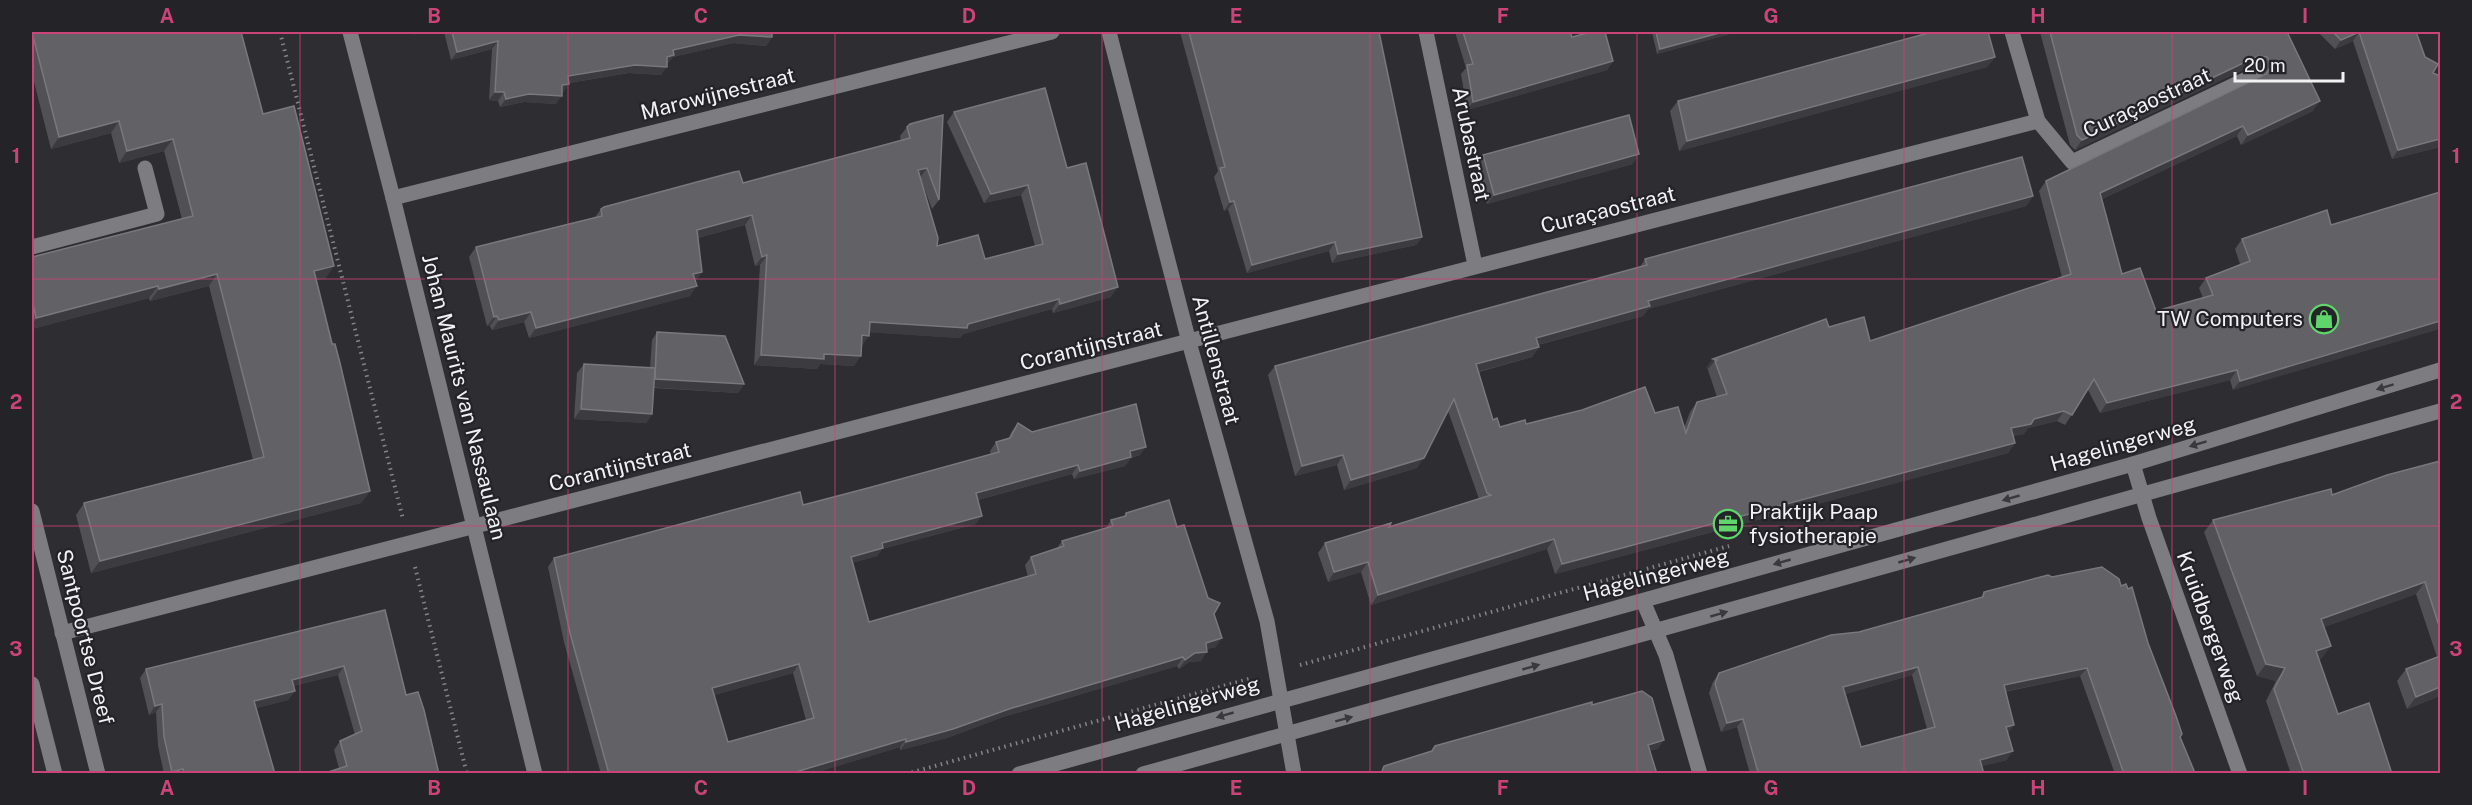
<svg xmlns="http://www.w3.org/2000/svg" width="2472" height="805" font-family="'Public Sans',sans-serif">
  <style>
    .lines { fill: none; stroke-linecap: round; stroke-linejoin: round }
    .path { stroke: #858488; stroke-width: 4; stroke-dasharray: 1.5 4.5; stroke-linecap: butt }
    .lane { stroke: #7d7c81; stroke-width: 15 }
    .street { stroke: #7d7c81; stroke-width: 15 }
    .secondary { stroke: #7d7c81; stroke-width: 15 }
    .wall { fill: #515054; fill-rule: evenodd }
    .shaded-wall { fill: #3c3b3f }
    .building { fill: #626165; stroke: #79787c; stroke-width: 1.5; fill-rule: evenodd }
    .oneway { fill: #3a393e }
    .grid { fill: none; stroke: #cc437a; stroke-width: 1.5; stroke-opacity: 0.55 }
    .labels { text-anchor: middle; stroke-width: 4.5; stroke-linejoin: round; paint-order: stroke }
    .street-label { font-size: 21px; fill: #f2f1f4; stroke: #242327 }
    .poi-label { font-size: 21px; fill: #f2f1f4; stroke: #242327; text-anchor: end }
    .neatline { fill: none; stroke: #cc437a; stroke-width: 2 }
    .grid-label { font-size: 20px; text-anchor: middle; font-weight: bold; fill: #cc437a }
  </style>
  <rect width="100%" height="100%" fill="#2e2d31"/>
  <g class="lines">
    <g class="path">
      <polyline points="280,32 403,519"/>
      <polyline points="415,567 467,774"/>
      <polyline points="1300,665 1729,546"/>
      <polyline points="906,774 1252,678"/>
    </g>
    <polyline class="lane" points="32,247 157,214 145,168"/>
    <g class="street">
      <polyline points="350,32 393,198 535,774"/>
      <polyline points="1109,32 1189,342 1267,621 1294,774"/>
      <polyline points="1426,32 1475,265"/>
      <polyline points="2012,32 2038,121 2072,162 2255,75"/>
      <polyline points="393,198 1052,32"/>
      <polyline points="2133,464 2149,518 2240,774"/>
      <polyline points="32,511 98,774"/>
      <polyline points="1643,601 1666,655 1700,774"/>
      <polyline points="62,633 2038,121"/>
    </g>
    <g class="secondary">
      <polyline points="32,684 55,774"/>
      <polyline points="1019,774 2133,464 2440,370"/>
      <polyline points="1143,774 2440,411"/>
    </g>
  </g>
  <g class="wall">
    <polygon points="32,32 241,32 263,114 326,278 317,280 370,491 361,503 91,573 76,515 84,503 253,460 209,286 150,301 149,298 32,329 32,257 182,219 164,151 119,163 111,133 51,149 32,74"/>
    <polygon points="444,32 774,32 772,34 772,37 766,46 733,43 673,57 667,64 661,75 629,73 569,83 563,92 562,93 556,104 524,102 500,107 498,101 489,100 492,49 451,60"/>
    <polygon points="1180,32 1379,32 1422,237 1416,245 1332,263 1329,251 1247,273 1228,209 1224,211 1214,177 1218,171"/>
    <polygon points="1455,32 1570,32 1572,37 1613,61 1607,70 1467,110 1461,74 1466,68"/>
    <polygon points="1652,32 1737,32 1657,54"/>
    <polygon points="2040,32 2287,32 2313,111 2241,145 2237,136 2102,199 2122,274 2156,311 2203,298 2199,288 2206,278 2240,264 2235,249 2242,239 2331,225 2440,192 2233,390 2230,380 2100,413 2088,390 2065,425 2057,421 2028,428 2024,434 2013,436 2015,443 2008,453 1555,574 1547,549 1371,605 1361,572 1328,582 1318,553 1325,543 1389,527 1479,499 1448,411 1417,468 1344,490 1337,465 1295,476 1268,375 1275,366 1640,267 1645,259 2033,196 2026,206 1648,309 1643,316 1538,345 1539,347 1532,357 1479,372 1493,420 1500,427 1655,413 1684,428 1690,412 1697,402 1717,397 1708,370 1708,369 1706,368 1713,359 1829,327 1870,341 2062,277 2039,191 2046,181 2264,75 2260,67 2251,66 2075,150 2070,145"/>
    <polygon points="2318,32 2416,32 2425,57 2433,73 2440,147 2392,159 2353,41 2335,49"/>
    <polygon points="1995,57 1987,67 1679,151 1670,111 1678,101"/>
    <polygon points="954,112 1067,168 1111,297 1053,313 1052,309 963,334 960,338 869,332 862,346 854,366 820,364 817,369 754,365 760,265 755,266 745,225 698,238 702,272 695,281 690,296 529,338 524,322 492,330 490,326 487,326 469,257 476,247 595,217 601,209 743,183 901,141 900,136 907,127 910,124 939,200 932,209 921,180 937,246 985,259 1035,246 1021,195 984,203 947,122"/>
    <polygon points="1483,155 1633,164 1487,204 1476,165"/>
    <polygon points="657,332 744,384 738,393 654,388 652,414 646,423 574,419 577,373 584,364 650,368 652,340"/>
    <path d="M 1018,423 L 1032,432 L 1140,455 L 1131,458 L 1125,466 L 1074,479 L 1072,474 L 978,500 L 976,524 L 882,549 L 877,556 L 852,563 L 869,622 L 1028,577 L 1025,565 L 1031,557 L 1057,548 L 1062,541 L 1106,528 L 1111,520 L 1123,517 L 1126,513 L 1177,527 L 1214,614 L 1216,647 L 1207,649 L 1201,661 L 1189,662 L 1179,669 L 1177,666 L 1003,717 L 947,738 L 900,750 L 900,747 L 811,774 L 601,774 L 564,642 L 548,567 L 554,558 L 803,505 L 991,455 L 990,451 L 996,442 L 1008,439 L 1012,431 ZM 793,673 L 806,720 L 728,742 L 714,695 Z"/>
    <polygon points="2440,461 2440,696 2407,709 2397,681 2406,669 2437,657 2416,594 2324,627 2322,658 2319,659 2338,714 2392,774 2291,774 2266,701 2276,681 2257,676 2204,532 2213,520 2332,495"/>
    <path d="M 2052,577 L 2121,586 L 2148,643 L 2180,737 L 2195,773 L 2196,774 L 2115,774 L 2080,676 L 2005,692 L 2008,734 L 2007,760 L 1982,766 L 1984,774 L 1750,774 L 1737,727 L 1721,732 L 1709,693 L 1713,682 L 1719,673 L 1859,632 L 1981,597 L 1984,592 ZM 1912,675 L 1927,729 L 1861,747 L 1845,694 Z"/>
    <polygon points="385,610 406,695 439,774 339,768 334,750 340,741 355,735 338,675 293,686 295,691 288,700 256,708 275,774 164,774 158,746 156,712 149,715 140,678 146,669"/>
  </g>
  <g class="shaded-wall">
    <polygon points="417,32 429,32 414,35"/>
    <polygon points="1723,32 1737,32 1657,54 1660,49"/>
    <polygon points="2359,32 2353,41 2335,49 2341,40"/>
    <polygon points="739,35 772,37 766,46 733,43 673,57 668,63 661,65 673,50"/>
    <polygon points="498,41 492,49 451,60 457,52"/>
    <polygon points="2258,56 2267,57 2260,67 2251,66 2075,150 2082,140"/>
    <polygon points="1995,57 1987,67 1679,151 1687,141"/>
    <polygon points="1613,61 1607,70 1467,110 1473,102"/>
    <polygon points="635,65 667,67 661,75 629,73 562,84 568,76"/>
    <polygon points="569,84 563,92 556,94 562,85"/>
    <polygon points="495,92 504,92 498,101 489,100"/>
    <polygon points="529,94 562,96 556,104 524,102 500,107 506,99"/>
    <polygon points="2320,101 2313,111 2241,145 2248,135"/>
    <polygon points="119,121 111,133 51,149 59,137"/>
    <polygon points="2243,126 2237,136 2093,203 2100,193"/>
    <polygon points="173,139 164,151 119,163 127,151"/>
    <polygon points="2440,139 2440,147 2392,159 2398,150"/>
    <polygon points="1639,154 1633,164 1487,204 1494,195"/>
    <polygon points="927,168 920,178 918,170"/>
    <polygon points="1028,185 1021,195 984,203 991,194"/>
    <polygon points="2033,196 2026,206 1648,309 1643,316 1529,347 1536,338 1648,301"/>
    <polygon points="1234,201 1228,209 1224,211 1230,202"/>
    <polygon points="752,215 745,225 690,240 697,230"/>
    <polygon points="1422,237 1416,245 1332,263 1338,254"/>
    <polygon points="1335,242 1329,251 1247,273 1252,265"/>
    <polygon points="767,255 760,265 755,266 762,257"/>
    <polygon points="334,266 326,278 306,283 314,271"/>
    <polygon points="702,272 695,282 693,274"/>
    <polygon points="217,274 209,286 150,301 159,289"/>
    <polygon points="158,286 149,298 32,329 32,325 36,318"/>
    <polygon points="697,286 690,296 529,338 536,328"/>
    <polygon points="1118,287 1111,297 1053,313 1060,304"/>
    <polygon points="1059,299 1052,309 963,334 960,338 863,332 870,322 968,324"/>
    <polygon points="531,312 524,322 492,330 499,320"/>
    <polygon points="497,316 490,326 487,326 494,317"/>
    <polygon points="2440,321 2440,329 2233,390 2240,381"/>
    <polygon points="862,335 869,336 862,346 855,345"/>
    <polygon points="1539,347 1532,357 1469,374 1476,364"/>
    <polygon points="824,354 861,356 854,366 820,364 817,369 754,365 761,355"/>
    <polygon points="1713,359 1717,360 1715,361 1708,369 1706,368"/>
    <polygon points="2237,370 2230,380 2100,413 2107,403"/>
    <polygon points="655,379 744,384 738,393 649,387"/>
    <polygon points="581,409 652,414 646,423 574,419"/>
    <polygon points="2064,411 2057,421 2028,428 2024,434 2004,437 2011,428 2034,419"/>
    <polygon points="2015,443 2008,453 1555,574 1562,564"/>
    <polygon points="1146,447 1140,455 1131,458 1125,466 1074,479 1080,471 1130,451"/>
    <polygon points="1343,455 1337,465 1295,476 1302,466"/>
    <polygon points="1424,458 1417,468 1344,490 1351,480"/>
    <polygon points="1078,465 1072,474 970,502 976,493"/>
    <polygon points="370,491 361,503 91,573 100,561"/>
    <polygon points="982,516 976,524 882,549 877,556 845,565 851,557 882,543"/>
    <polygon points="1554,539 1547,549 1371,605 1378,595"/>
    <polygon points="1368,562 1361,572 1328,582 1334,572"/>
    <polygon points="2425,582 2416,594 2313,631 2321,619"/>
    <polygon points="1222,638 1216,647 1200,651 1206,643"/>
    <polygon points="2331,646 2322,658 2308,663 2316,651"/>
    <polygon points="1207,652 1201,661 1189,662 1179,669 1185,660 1195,653"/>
    <polygon points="1183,657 1177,666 1003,717 947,738 900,750 906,742 1009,709"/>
    <polygon points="799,664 793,673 706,697 712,688"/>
    <polygon points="2266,664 2285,668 2276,681 2257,676"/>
    <polygon points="344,666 338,675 285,688 292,680"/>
    <polygon points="1918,667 1912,675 1837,696 1843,687"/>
    <polygon points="2087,668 2080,676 1998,693 2004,685"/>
    <polygon points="2440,687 2440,696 2407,709 2416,697"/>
    <polygon points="295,691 288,700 248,710 254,701"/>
    <polygon points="162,704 156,712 149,715 155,706"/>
    <polygon points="1743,719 1737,727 1721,732 1727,723"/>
    <polygon points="2014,725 2008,734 2006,727"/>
    <polygon points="906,739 900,747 811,774 789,774"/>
    <polygon points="1664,740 1658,749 1642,753 1648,745"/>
    <polygon points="2013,751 2007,760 1974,768 1980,760"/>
    <polygon points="183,769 180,774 171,774 172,772"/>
  </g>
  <g class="building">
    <polygon points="32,32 241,32 263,114 294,106 334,266 314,271 332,344 335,344 340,363 370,491 100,561 84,503 264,457 217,274 159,289 158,286 36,318 32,298 32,257 193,216 173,139 127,151 119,121 59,137"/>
    <polygon points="452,32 772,32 772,37 739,35 673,50 674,55 667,57 667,67 635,65 568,76 569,84 562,85 562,96 529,94 506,99 504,92 495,92 498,41 457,52"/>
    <polygon points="1189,32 1379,32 1422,237 1338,254 1335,242 1252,265 1234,201 1230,202 1220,168 1225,167"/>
    <polygon points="1463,32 1570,32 1572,37 1591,32 1605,32 1613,61 1473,102 1467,65 1473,64"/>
    <polygon points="1656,32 1723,32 1660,49"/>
    <polygon points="1932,32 1988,32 1995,57 1687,141 1678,101"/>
    <polygon points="2050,32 2287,32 2320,101 2248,135 2243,126 2100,193 2122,274 2140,268 2156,311 2213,295 2206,278 2250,261 2242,239 2327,210 2331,225 2440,192 2440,321 2240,381 2237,370 2107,403 2094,379 2072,415 2064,411 2034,419 2031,424 2011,428 2015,443 1562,564 1554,539 1378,595 1368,562 1334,572 1325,543 1391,523 1389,527 1491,495 1487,493 1454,399 1424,458 1351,480 1343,455 1302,466 1275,366 1647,265 1645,259 2022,157 2033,196 1648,301 1650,306 1536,338 1539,347 1476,364 1493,420 1497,418 1500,427 1525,420 1526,424 1582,410 1645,387 1655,413 1678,407 1686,433 1697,402 1727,394 1715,361 1717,360 1713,359 1826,319 1829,327 1864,317 1870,341 2071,274 2046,181 2266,74 2272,65 2267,57 2258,56 2082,140 2077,135"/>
    <polygon points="2333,32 2416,32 2418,37 2425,57 2438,64 2433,73 2440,76 2440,139 2398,150 2359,32 2341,40"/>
    <polygon points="1045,88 1067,168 1086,163 1118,287 1060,304 1059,299 968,324 967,328 870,322 869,336 862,335 861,356 824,354 824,359 761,355 767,255 762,257 752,215 697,230 702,272 693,274 697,286 536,328 531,312 499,320 497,316 494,317 476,247 602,216 601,209 604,207 734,172 739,171 743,183 910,138 907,127 910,124 943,115 939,200 927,168 918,170 938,238 937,246 978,235 985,259 1043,244 1028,185 991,194 954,112"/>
    <polygon points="1629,115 1639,154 1494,195 1483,155"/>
    <polygon points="657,332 725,336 744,384 655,379"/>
    <polygon points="584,364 655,368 652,414 581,409"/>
    <path d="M 1136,404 L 1146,447 L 1130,451 L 1131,457 L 1080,471 L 1078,465 L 976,493 L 982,516 L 882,543 L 883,548 L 851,557 L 869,622 L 1036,574 L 1031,557 L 1064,546 L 1062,541 L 1113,526 L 1111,520 L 1126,516 L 1126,513 L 1169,500 L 1177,527 L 1184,525 L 1208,598 L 1220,603 L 1214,614 L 1222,638 L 1206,643 L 1207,652 L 1195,653 L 1185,660 L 1183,657 L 1009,709 L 953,729 L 906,742 L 906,739 L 789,774 L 609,774 L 570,633 L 554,558 L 800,492 L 803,505 L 868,488 L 999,452 L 996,442 L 1010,438 L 1018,423 L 1032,432 ZM 799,664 L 814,718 L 728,742 L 712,688 Z"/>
    <polygon points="2440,461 2440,629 2425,582 2321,619 2331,646 2316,651 2338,714 2369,703 2392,774 2304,774 2274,689 2285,668 2266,664 2213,520 2331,489 2332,495 2387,475"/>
    <path d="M 2102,567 L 2119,579 L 2121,586 L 2126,584 L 2128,589 L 2132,587 L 2148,643 L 2176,716 L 2182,734 L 2180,737 L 2195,773 L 2196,774 L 2124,774 L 2087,668 L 2004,685 L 2014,725 L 2006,727 L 2013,751 L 1980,760 L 1984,774 L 1755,774 L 1758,772 L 1743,719 L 1727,723 L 1715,684 L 1719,673 L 1831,635 L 1859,632 L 1983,597 L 1984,592 L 2048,575 L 2052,577 ZM 1918,667 L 1935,727 L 1861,747 L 1843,687 Z"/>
    <polygon points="385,610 406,695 418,692 424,710 439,774 322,774 347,766 340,741 362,731 344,666 292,680 295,691 254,701 275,774 185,774 183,769 172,772 164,737 162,704 155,706 146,669"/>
    <polygon points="2440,656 2440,687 2416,697 2406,669"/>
    <polygon points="1642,691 1652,698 1664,740 1648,745 1657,774 1381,774 1384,766 1432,751 1435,746 1592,702 1592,705"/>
  </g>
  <defs><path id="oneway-solid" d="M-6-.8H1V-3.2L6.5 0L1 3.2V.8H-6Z" transform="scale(1.5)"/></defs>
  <g class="oneway">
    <use href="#oneway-solid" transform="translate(2385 387) rotate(163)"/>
    <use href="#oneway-solid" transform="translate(2198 444) rotate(163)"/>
    <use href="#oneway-solid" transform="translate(2011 498) rotate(164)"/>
    <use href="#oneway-solid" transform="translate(1907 560) rotate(-16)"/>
    <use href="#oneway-solid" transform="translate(1782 562) rotate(164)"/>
    <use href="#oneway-solid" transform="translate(1719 614) rotate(-16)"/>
    <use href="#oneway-solid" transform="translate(1531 667) rotate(-16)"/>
    <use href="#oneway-solid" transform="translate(1225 715) rotate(164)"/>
    <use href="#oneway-solid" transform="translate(1344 719) rotate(-15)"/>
  </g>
  <path class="grid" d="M 300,32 L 300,774M 568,32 L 568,774M 835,32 L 835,774M 1102,32 L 1102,774M 1370,32 L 1370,774M 1637,32 L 1637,774M 1904,32 L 1904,774M 2172,32 L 2172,774M 32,279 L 2440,279M 32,526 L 2440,526"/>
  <defs>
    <g id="shop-ring" transform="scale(1.5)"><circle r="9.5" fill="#242327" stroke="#5fd56b" stroke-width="1.5"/><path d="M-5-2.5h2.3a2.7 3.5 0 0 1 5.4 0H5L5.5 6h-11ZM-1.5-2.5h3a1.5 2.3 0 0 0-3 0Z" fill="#5fd56b"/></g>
    <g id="office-ring" transform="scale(1.5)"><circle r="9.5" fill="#242327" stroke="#5fd56b" stroke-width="1.5"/><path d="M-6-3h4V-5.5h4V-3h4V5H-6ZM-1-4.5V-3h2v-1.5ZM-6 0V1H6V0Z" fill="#5fd56b"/></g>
  </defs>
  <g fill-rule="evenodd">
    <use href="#shop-ring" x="2324" y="319"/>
    <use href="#office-ring" x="1728" y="524"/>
  </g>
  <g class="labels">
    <g class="street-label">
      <text transform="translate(718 94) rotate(-14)" y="7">Marowijnestraat</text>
      <text transform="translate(2147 103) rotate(-25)" y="7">Curaçaostraat</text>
      <text transform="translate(1471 144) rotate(78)" y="7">Arubastraat</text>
      <text transform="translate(1608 210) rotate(-14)" y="7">Curaçaostraat</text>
      <text transform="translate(1091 346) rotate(-14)" y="7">Corantijnstraat</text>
      <text transform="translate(1216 360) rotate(75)" y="7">Antillenstraat</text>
      <text transform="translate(464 397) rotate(76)" y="7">Johan Maurits van Nassaulaan</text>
      <text transform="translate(2123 444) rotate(-16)" y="7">Hagelingerweg</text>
      <text transform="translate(620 467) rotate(-14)" y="7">Corantijnstraat</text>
      <text transform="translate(1656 575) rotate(-15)" y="7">Hagelingerweg</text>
      <text transform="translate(2210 627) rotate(70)" y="7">Kruidbergerweg</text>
      <text transform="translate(85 637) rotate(76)" y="7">Santpoortse Dreef</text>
      <text transform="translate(1187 704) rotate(-16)" y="7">Hagelingerweg</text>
    </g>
    <g class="poi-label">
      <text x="2303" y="326">TW Computers</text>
      <text x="1749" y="519" text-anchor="start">Praktijk Paap<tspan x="1749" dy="24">fysiotherapie</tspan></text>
    </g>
  </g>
  <rect width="2472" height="805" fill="none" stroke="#242327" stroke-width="66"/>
  <path d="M2235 72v9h108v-9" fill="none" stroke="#f2f1f4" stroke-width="3"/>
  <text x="2244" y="72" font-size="18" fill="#f2f1f4" stroke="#242327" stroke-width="4.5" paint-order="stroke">20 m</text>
  <rect x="33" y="33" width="2406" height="739" class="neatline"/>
  <g class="grid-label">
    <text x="167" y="23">A</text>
    <text x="434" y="23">B</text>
    <text x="701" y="23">C</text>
    <text x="969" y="23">D</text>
    <text x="1236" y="23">E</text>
    <text x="1503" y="23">F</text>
    <text x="1771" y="23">G</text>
    <text x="2038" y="23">H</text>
    <text x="2305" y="23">I</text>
    <text x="16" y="163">1</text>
    <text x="2456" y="163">1</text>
    <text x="16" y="409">2</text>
    <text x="2456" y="409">2</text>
    <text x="16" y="656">3</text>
    <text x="2456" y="656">3</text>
    <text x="167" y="795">A</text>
    <text x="434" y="795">B</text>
    <text x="701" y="795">C</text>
    <text x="969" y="795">D</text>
    <text x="1236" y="795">E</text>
    <text x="1503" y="795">F</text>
    <text x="1771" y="795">G</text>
    <text x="2038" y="795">H</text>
    <text x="2305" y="795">I</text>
  </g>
</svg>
